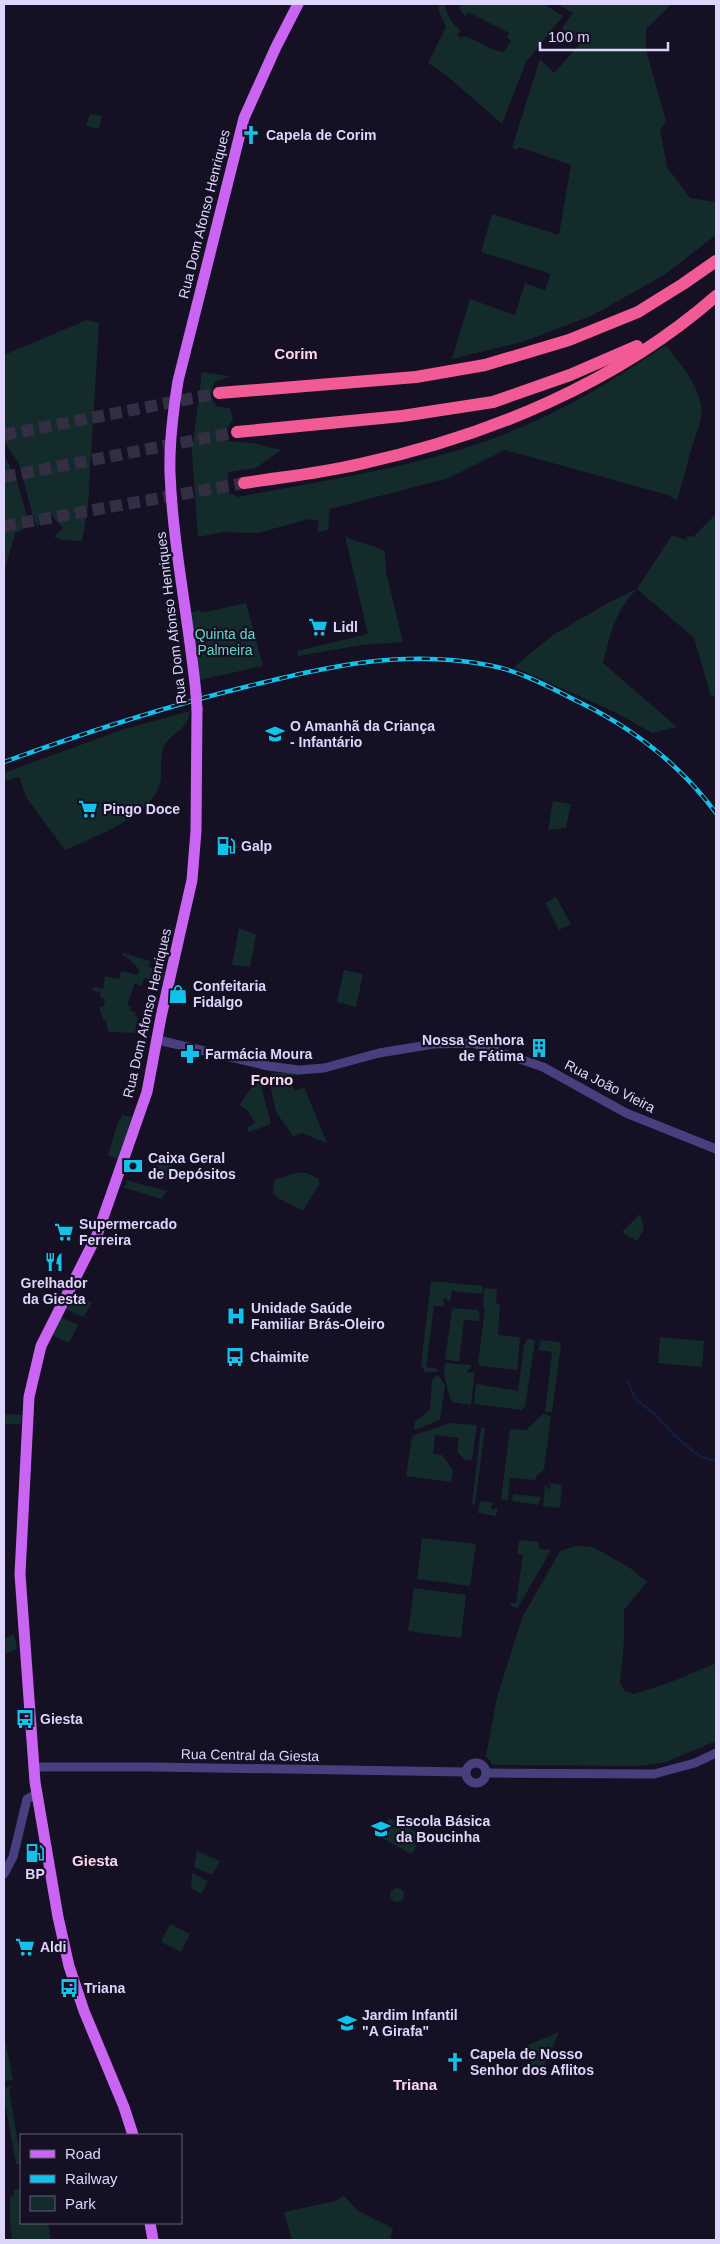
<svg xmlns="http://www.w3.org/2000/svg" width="720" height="2244" font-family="Helvetica,sans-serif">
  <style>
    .green { fill: #142b2c }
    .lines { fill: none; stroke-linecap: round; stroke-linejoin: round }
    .stream { stroke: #101e42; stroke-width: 2.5 }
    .highway-tunnel { stroke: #332e44; stroke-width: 12; stroke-dasharray: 12 6; stroke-linecap: butt }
    .minor { stroke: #473f7e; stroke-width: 9 }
    .major { stroke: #ca65f3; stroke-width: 11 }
    .highway { stroke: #f25a96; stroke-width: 12 }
    .rail-casing { stroke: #13c2ea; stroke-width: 4.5 }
    .rail { stroke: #151023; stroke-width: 2.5; stroke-dasharray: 8; stroke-linecap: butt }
    .major-bridge { stroke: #ca65f3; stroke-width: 11 }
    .labels { text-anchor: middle; stroke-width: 4.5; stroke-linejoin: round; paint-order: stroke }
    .poi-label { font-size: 14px; font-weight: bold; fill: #ddd5fc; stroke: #151023; text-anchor: start }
    .street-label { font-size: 14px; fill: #ddd5fc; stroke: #151023 }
    .park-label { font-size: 14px; fill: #67d6c4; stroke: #151023 }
    .neighbourhood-label { font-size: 15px; font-weight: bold; fill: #fcd7eb; stroke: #151023 }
  </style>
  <rect width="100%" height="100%" fill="#151023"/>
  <g class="green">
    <path d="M 439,4 L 445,4 C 447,16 451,23 461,31 L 457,35 L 461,38 L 465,36 L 497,51 L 504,52 L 511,40 L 507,37 L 509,33 L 468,12 L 466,17 L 459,9 L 460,4 L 544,4 L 563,16 L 526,62 L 502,124 L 446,75 L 428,63 L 446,27 L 438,9 Z"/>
    <polygon points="557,4 672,4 646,29 646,50 666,121 660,130 667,167 690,198 716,202 716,235 664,275 591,316 525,341 452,359 470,299 515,315 525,283 545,290 551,274 481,252 492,214 559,235 571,165 519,147 518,150 512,148 540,59 554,73 579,45 562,28 573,13"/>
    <polygon points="90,114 102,116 99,129 86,126"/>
    <polygon points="87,320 99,323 88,506 82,541 63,540 54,537 63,528 50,514 38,526 35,523 19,464 4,441 4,355"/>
    <path d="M 666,345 C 679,363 697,382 701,405 C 704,421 694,437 690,453 C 686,469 682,485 677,501 L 668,495 L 505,450 L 449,478 L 330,509 L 328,530 L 317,532 L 319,521 L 309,519 L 258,533 L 223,532 L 198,537 L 192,452 L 202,372 L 230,376 L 214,383 L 211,396 L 216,406 L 230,408 L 233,420 L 224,432 L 227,441 L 253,443 L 281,450 L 256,468 L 228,472 L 228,492 L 238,497 C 321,481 406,469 486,441 C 550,419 610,383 666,345 Z"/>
    <polygon points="4,455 16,478 29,523 19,532 16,531 4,571"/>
    <path d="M 716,514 L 716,701 L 714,695 L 711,696 L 694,638 L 637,589 C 615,610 610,635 603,663 L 677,727 L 652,733 L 615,712 L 514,667 L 553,635 L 606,604 L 637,589 L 672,535 L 686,540 L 687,536 L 693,537 Z"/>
    <path d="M 345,536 C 354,542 372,544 385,551 L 386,572 L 403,642 L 362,645 L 298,656 L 297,651 L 368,634 Z"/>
    <polygon points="246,603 263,666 199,680 189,613 200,610 201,613"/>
    <path d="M 190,711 C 188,731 172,731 164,746 C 159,757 163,773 160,784 C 150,817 94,837 65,850 L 26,797 L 19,777 L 4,781 L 4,773 L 121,730 Z"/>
    <polygon points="553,801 571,804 566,828 548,830"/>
    <polygon points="556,897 571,924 559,930 545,903"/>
    <polygon points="239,928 256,935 250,967 232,965"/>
    <polygon points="123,953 150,961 149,967 165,971 162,982 144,978 142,986 133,983 134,986 127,1005 131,1007 130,1011 136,1012 135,1016 138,1017 135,1033 108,1032 106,1021 103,1020 99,1006 104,1007 105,999 101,998 100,992 92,991 94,987 103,989 105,976 119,979 121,971 138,975 139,969 126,956 123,956"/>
    <polygon points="344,970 363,974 356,1007 337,1002"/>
    <polygon points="298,1072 299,1075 288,1076 295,1091 304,1087 327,1143 302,1133 293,1136 276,1112 270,1084 265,1085 261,1077 275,1073"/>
    <polygon points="260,1082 271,1124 249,1132 247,1128 255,1123 248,1111 239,1105 251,1088"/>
    <polygon points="122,1115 132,1117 118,1159 108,1155 119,1119 121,1119"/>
    <polygon points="160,1158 180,1172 173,1182 151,1175"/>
    <polygon points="296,1173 307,1173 319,1179 319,1184 303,1211 279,1199 273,1193 274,1180"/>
    <polygon points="127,1180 150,1187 151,1186 167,1191 161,1199 122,1187 126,1185"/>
    <polygon points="640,1214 644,1229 637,1241 622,1232"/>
    <polygon points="431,1281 483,1286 482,1294 452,1291 450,1302 445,1298 443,1300 444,1306 434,1306 426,1367 438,1369 437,1372 425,1372 421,1365"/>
    <polygon points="484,1288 497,1289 496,1303 500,1304 498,1335 519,1337 520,1340 517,1370 481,1366 478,1363 485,1309 483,1306"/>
    <polygon points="73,1293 92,1303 83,1317 65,1309"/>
    <polygon points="454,1308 477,1310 480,1314 479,1321 464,1320 459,1362 445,1359 452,1310"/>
    <polygon points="61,1317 78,1325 69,1343 52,1335"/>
    <polygon points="660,1337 704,1341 702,1367 658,1363"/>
    <polygon points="528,1338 535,1341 525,1407 521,1410 474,1404 476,1384 518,1391 524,1345"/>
    <polygon points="541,1340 559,1342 561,1345 552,1412 545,1412 552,1352 538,1350"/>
    <path d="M 445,1363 L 471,1365 L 471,1368 L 467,1371 L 469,1373 L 475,1371 L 471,1405 L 452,1402 C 448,1390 442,1377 445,1363 Z"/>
    <polygon points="438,1375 445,1385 440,1420 414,1430 415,1422 430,1410 432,1380"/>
    <polygon points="4,1414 22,1415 21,1424 4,1424"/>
    <polygon points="543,1414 551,1416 544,1470 537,1475 535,1480 510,1478 508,1500 501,1499 510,1429 526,1430"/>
    <polygon points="450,1423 477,1425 472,1460 466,1460 457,1452 459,1438 435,1435 433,1454 442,1455 453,1470 451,1482 406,1476 412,1436"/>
    <polygon points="481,1427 485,1428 475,1504 473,1505 472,1503"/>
    <polygon points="548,1483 562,1485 560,1508 543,1506 545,1485 548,1489 551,1487"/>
    <polygon points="513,1494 541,1497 539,1505 512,1501"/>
    <polygon points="480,1501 494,1503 490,1507 493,1510 498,1507 496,1516 478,1513"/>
    <polygon points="422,1538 476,1544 470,1586 417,1579"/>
    <polygon points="521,1540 539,1542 539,1549 551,1550 517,1609 510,1605 511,1603 516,1603 523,1555 517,1554 519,1542"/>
    <polygon points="576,1546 593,1547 630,1568 647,1582 624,1610 624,1641 620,1683 625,1691 634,1694 671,1682 716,1663 716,1741 663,1763 637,1766 493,1765 486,1756 497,1697 522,1618 560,1551"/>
    <polygon points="414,1588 466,1595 461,1638 408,1631"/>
    <polygon points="14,1634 17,1649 6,1654 4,1639"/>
    <polygon points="389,1818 422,1835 412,1854 378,1836"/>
    <polygon points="197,1851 220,1861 212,1875 194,1867"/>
    <polygon points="192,1873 208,1881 201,1894 191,1888"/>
    <circle cx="397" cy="1895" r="7"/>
    <polygon points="170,1924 190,1934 181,1952 161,1942"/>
    <polygon points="559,2032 538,2079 523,2047"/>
    <polygon points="4,2033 13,2080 4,2081"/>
    <polygon points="12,2086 9,2090 21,2160 21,2164 16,2164 4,2097 4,2087"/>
    <polygon points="21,2189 21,2223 48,2223 51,2240 12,2240 10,2224 10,2197 14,2196 14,2190"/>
    <polygon points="344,2196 358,2211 393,2228 390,2240 292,2240 284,2212 335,2201"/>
  </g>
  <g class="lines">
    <polyline class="stream" points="628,1381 635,1399 655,1414 673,1434 694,1452 702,1457 716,1461"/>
    <g class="highway-tunnel">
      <polyline points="4,435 219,393"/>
      <polyline points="4,477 237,432"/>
      <polyline points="4,526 244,483"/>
    </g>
    <g class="minor">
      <polyline points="158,1040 268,1066 299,1070 324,1068 379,1053 434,1044 473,1043 543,1067 626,1113 716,1149"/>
      <circle cx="476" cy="1773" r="10"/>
      <polyline points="33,1767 153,1767 466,1772"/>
      <polyline points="486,1773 654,1774 695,1763 716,1753"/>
      <polyline points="4,1874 13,1857 27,1799 37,1794"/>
    </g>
    <g class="major">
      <path d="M 196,694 C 189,620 173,548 170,473 C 169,443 173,412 178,381 L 244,118 L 276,47 L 298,4"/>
      <polyline points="133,2135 124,2107 84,2011 69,1966 58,1917 35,1782 20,1574 29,1397 41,1346 97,1235 147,1092 161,1017 192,880 196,831 197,709"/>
      <polyline points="150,2223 153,2240"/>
    </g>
    <g class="highway">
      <polyline points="219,393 416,377 485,365 569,340 638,312 683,284 716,261"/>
      <polyline points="237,432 402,416 493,402 570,375 637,346"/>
      <path d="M 244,483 C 283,477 322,473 360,464 C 488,436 617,383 716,296"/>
    </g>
    <g class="rail-casing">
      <path id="rail" d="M 4,762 C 86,732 164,707 249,686 C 331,666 403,649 488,665 C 521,671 551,688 581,703 C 634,729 681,766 716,813"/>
    </g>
    <use href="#rail" class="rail"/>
    <polyline class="major-bridge" points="196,694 197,709"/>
  </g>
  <defs>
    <g id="church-bare" transform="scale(1.5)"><path d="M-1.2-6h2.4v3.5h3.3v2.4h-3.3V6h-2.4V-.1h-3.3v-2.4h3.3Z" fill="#13c2ea" stroke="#151023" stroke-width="2.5" paint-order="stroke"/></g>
    <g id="supermarket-bare" transform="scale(1.5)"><path d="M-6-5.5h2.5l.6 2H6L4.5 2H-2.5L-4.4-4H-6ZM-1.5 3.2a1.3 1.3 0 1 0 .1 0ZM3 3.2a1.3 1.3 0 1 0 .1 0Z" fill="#13c2ea" stroke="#151023" stroke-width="2.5" paint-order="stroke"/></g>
    <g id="school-bare" transform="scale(1.5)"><path d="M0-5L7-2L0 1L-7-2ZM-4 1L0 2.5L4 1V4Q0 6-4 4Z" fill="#13c2ea" stroke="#151023" stroke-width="2.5" paint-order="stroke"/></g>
    <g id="fuel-bare" transform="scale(1.5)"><path d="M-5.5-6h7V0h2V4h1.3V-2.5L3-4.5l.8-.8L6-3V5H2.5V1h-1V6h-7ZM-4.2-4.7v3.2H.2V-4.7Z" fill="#13c2ea" stroke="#151023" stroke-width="2.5" paint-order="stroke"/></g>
    <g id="shop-bare" transform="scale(1.5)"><path d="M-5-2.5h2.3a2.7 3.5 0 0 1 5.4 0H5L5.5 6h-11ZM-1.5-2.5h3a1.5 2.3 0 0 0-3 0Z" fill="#13c2ea" stroke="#151023" stroke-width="2.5" paint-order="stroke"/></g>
    <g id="building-bare" transform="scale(1.5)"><path d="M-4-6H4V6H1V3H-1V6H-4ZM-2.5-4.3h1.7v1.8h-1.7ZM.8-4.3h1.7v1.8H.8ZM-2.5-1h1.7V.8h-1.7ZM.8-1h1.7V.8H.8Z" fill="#13c2ea" stroke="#151023" stroke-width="2.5" paint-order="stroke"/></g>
    <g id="pharmacy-bare" transform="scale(1.5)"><path d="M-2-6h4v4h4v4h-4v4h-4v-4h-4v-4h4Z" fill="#13c2ea" stroke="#151023" stroke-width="2.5" paint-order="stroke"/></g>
    <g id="bank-bare" transform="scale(1.5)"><path d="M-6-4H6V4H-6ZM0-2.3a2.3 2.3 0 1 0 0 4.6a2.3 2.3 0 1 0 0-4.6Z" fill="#13c2ea" stroke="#151023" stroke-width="2.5" paint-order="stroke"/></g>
    <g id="restaurant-bare" transform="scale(1.5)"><path d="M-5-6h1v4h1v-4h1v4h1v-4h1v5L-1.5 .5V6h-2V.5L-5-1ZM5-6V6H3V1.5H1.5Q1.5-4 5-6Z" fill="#13c2ea" stroke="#151023" stroke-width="2.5" paint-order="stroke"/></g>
    <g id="hospital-bare" transform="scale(1.5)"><path d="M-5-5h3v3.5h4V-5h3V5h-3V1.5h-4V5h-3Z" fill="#13c2ea" stroke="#151023" stroke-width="2.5" paint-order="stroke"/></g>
    <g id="bus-bare" transform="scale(1.5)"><path d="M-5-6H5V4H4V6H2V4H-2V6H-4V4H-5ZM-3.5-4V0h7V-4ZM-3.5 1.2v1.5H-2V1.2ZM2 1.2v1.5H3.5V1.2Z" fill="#13c2ea" stroke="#151023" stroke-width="2.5" paint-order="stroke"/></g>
  </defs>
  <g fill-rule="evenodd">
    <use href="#church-bare" x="251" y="135"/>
    <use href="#supermarket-bare" x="318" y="627"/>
    <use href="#school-bare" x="275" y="734"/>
    <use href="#supermarket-bare" x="88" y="809"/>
    <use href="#fuel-bare" x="226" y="846"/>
    <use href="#shop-bare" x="178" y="994"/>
    <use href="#building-bare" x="539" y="1048"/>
    <use href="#pharmacy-bare" x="190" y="1054"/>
    <use href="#bank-bare" x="133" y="1166"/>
    <use href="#supermarket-bare" x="64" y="1232"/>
    <use href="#restaurant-bare" x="54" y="1262"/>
    <use href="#hospital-bare" x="236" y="1316"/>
    <use href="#bus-bare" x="235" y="1357"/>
    <use href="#bus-bare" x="25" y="1719"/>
    <use href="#school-bare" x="381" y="1829"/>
    <use href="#fuel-bare" x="35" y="1853"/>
    <use href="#supermarket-bare" x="25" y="1947"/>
    <use href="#bus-bare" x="69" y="1988"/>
    <use href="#school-bare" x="347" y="2023"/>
    <use href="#church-bare" x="455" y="2062"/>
  </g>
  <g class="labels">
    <g class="poi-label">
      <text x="266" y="140">Capela de Corim</text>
      <text x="333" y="632">Lidl</text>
      <text x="290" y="731">O Amanhã da Criança<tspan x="290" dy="16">- Infantário</tspan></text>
      <text x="103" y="814">Pingo Doce</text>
      <text x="241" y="851">Galp</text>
      <text x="193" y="991">Confeitaria<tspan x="193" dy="16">Fidalgo</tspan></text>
      <text x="524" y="1045" text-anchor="end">Nossa Senhora<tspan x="524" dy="16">de Fátima</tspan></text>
      <text x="205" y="1059">Farmácia Moura</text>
      <text x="148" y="1163">Caixa Geral<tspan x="148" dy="16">de Depósitos</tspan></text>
      <text x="79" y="1229">Supermercado<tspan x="79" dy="16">Ferreira</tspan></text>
      <text x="54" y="1288" text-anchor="middle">Grelhador<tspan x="54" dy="16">da Giesta</tspan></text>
      <text x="251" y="1313">Unidade Saúde<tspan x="251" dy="16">Familiar Brás-Oleiro</tspan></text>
      <text x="250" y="1362">Chaimite</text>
      <text x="40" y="1724">Giesta</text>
      <text x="396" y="1826">Escola Básica<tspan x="396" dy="16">da Boucinha</tspan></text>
      <text x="35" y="1879" text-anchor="middle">BP</text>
      <text x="40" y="1952">Aldi</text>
      <text x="84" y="1993">Triana</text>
      <text x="362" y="2020">Jardim Infantil<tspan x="362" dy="16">"A Girafa"</tspan></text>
      <text x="470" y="2059">Capela de Nosso<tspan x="470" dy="16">Senhor dos Aflitos</tspan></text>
    </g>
    <g class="street-label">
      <text transform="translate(204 214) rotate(-76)" y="5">Rua Dom Afonso Henriques</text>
      <text transform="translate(171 618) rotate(-97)" y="5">Rua Dom Afonso Henriques</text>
      <text transform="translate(147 1013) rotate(-77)" y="5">Rua Dom Afonso Henriques</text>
      <text transform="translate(610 1086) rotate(27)" y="5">Rua João Vieira</text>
      <text transform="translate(250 1755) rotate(1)" y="5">Rua Central da Giesta</text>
    </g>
    <g class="park-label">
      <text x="225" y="639">Quinta da<tspan x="225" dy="16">Palmeira</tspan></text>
    </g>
    <g class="neighbourhood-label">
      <text x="296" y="359">Corim</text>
      <text x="272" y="1085">Forno</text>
      <text x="95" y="1866">Giesta</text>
      <text x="415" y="2090">Triana</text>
    </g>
  </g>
  <rect width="720" height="2244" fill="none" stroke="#ddd5fc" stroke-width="10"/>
  <rect x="20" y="2134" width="162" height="90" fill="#151023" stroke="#655f7a"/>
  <rect x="30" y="2150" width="25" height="8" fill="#ca65f3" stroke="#655f7a"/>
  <text x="65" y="2159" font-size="15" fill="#ddd5fc">Road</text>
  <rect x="30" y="2175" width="25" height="8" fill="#13c2ea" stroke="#655f7a"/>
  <text x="65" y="2184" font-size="15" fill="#ddd5fc">Railway</text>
  <rect x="30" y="2196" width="25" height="15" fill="#142b2c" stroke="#655f7a"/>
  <text x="65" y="2209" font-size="15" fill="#ddd5fc">Park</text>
  <path d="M540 42v8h128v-8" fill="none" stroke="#ddd5fc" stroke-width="2.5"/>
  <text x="548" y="42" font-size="15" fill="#ddd5fc" stroke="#151023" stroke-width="4" paint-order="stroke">100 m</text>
</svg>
